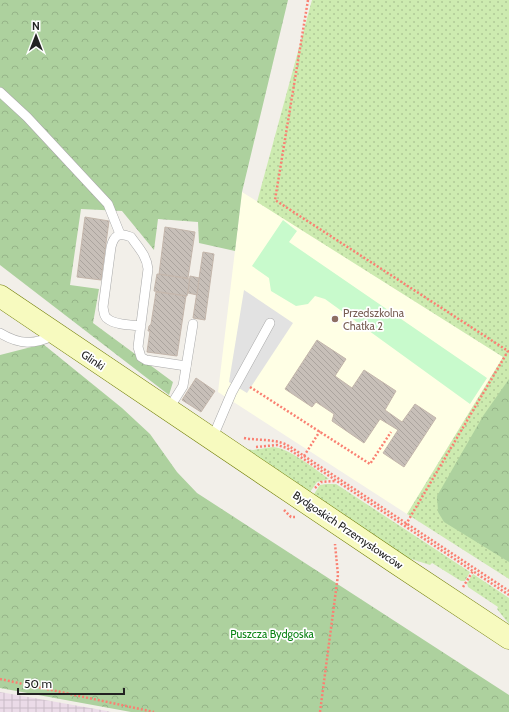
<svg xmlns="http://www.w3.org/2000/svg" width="509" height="712" font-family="Cabin,sans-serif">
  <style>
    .industrial { fill: url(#industrial-grid) }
    .education { fill: #ffffe5 }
    .grass { fill: url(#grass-dots) }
    .forest { fill: url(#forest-crowns) }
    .park { fill: #c8facc }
    .parking { fill: #e2e2e2 }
    .building { fill: url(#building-back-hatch); stroke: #c4b6ab }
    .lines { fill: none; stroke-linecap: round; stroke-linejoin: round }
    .lane-casing { stroke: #a9a9a9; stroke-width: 10 }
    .secondary-casing { stroke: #707d05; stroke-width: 23 }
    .path { stroke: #fa8072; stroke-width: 2.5; stroke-dasharray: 2 2; stroke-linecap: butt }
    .lane { stroke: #fff; stroke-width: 9 }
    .secondary { stroke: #f7fabf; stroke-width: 22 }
    .education-dot { fill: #8d6e63; stroke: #fff; stroke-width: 1.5 }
    .labels { text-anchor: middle; stroke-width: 3.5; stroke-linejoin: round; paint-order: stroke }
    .education-label { font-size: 11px; fill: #785e54; stroke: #fff; text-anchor: start }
    .street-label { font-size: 11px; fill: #222; stroke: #fff }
    .park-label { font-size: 11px; fill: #0c8416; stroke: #fff }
  </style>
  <defs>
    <pattern id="industrial-grid" width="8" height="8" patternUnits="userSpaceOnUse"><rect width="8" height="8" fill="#ebdbe8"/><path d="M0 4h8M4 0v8" fill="none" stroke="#c9bcc7"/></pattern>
    <pattern id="grass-dots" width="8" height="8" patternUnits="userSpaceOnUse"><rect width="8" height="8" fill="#cdebb0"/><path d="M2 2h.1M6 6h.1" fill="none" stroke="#b0c997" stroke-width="1.8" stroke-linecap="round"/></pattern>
    <pattern id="forest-crowns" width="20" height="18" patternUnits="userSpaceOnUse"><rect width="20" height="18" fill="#add19e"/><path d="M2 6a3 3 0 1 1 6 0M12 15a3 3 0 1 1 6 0" fill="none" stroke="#95b388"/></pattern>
    <pattern id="building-back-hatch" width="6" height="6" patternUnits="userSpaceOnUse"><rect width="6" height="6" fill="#c7bfb8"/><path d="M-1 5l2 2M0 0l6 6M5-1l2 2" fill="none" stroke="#aba49e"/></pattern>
  </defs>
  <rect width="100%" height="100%" fill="#f2efe9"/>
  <polygon class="industrial" points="0,692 107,711 111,712 0,712"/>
  <polygon class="education" points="242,192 503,357 407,514 218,392"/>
  <g class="grass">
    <polygon points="312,0 509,0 509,579 407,514 503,357 257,202"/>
    <path d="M 273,447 C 289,448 315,469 329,479 L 317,482 L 308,495 L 244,449 L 253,450 Z"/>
    <polygon points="326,484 336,484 470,572 465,581 461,581 432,563 430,565 408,558 312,497 320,485"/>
    <polygon points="473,574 509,598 509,624 497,609 498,607 468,587 467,583"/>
  </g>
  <g class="forest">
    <polygon points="0,0 288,0 242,192 235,251 199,243 198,222 158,219 154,250 122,211 81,209 70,285 99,289 93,323 173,382 169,395 0,265"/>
    <polygon points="43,344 122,408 150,434 177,472 197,493 509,695 509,712 131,712 0,688 0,355"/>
    <polygon points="509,379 509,562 444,522 438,512 437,496 483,416"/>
  </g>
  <polygon class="park" points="283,220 297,231 289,242 487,378 470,404 325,299 315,296 308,304 296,306 271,291 269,278 252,266"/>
  <polygon class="parking" points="244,290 293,323 247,393 229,382"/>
  <g class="building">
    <polygon points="85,217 109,221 101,280 77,277"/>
    <polygon points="165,227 195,232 188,278 159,274"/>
    <polygon points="203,252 214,254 205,320 193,318"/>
    <polygon points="157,274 190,279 187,296 154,291"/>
    <polygon points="190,276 199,278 197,295 188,293"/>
    <polygon points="156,292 186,296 177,356 147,352 150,331 148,331 149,326 151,324"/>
    <polygon points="317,340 346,359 335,376 352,388 364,370 396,391 385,410 402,422 415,404 436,418 404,467 383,453 398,430 380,419 364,443 332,421 334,414 316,402 312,407 285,389"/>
    <polygon points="196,378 215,391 201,412 182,400"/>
  </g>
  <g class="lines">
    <g class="lane-casing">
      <g id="lane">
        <polyline points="0,92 27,117 108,204 120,234"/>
        <path d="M 141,326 C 133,325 115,325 108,319 C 104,317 104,312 103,307 L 111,247 C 114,235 119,232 131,237 C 138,247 147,256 148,269 L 138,347 L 141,357 L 146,360 L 186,366"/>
        <path d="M 0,333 C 20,345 34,345 55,335"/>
        <polyline points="168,410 183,386 193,324"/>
        <polyline points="212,439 232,392 270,323"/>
      </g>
    </g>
    <g class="secondary-casing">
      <polyline id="secondary" points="0,296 396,563 509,638"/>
    </g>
    <g class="path">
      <polyline points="308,0 275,200 508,351 405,526"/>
      <polyline points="250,387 370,464 391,432"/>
      <path d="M 244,438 C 260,441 274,438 289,446 L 509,591"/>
      <polyline points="256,447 277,445 287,448 509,595"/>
      <polyline points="304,456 320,431"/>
      <polyline points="315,488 321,482 335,481"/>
      <polyline points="284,510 291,517 295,517"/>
      <polyline points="463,587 473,571"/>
      <polyline points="0,679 154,712"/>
      <polyline points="320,712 338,575 335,544"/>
    </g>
    <use href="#lane" class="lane"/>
    <use href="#secondary" class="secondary"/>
  </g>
  <circle class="education-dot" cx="335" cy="319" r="4"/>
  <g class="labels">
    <g class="education-label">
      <text x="343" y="317">Przedszkolna<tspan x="343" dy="13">Chatka 2</tspan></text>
    </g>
    <g class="street-label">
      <text transform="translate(93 360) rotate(34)" y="4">Glinki</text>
      <text transform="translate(348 530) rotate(34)" y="4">Bydgoskich Przemysłowców</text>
    </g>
    <g class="park-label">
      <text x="272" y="638">Puszcza Bydgoska</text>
    </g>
  </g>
  <g transform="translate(36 36)" stroke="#ffffff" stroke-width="3" paint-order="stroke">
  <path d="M0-3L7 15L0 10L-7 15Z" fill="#222222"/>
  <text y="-6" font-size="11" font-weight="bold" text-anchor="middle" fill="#222222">N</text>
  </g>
  <path d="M18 688v6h106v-6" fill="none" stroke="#222222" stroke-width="2"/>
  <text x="24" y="688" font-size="12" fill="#222222" stroke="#ffffff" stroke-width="3" paint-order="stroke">50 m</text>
</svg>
